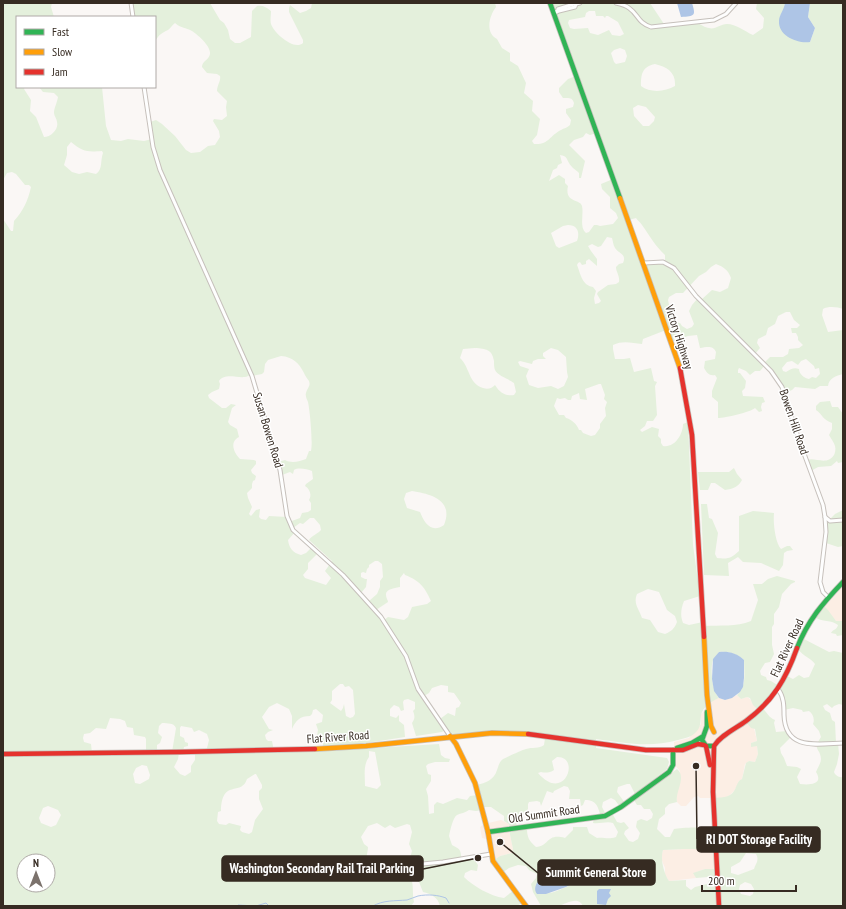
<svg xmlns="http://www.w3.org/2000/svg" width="846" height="909" font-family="'PT Sans Narrow',sans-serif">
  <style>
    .built { fill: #fceee4 }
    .green { fill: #e4f0dc; fill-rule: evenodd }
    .water { fill: #aec5e6 }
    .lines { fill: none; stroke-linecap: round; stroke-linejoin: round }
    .stream { stroke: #aec5e6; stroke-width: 1 }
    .street-casing { stroke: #c6c0bb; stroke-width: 5 }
    .fast-casing { stroke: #c6c0bb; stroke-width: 6 }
    .slow-casing { stroke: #c6c0bb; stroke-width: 6 }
    .jam-casing { stroke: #c6c0bb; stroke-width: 6 }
    .street { stroke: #fefefe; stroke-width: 3 }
    .fast { stroke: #30b455; stroke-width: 4.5 }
    .slow { stroke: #ff9f0a; stroke-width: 4.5 }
    .jam { stroke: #e5322d; stroke-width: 4.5 }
    .labels { text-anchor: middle; stroke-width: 3; stroke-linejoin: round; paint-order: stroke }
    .street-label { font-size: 12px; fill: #362b22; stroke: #fff }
    .leader { fill: none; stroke: #362b22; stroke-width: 1.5 }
    .callout-dot { fill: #362b22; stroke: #fff; stroke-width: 1.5 }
    .callout { fill: #362b22; stroke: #362b22; stroke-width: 1.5 }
    .callout-label { font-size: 13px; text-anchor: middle; font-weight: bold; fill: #fff }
  </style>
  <rect width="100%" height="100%" fill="#faf7f5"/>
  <g class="built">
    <polygon points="843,586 843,625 842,625 821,611"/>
    <polygon points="737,695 741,699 747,697 750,699 758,711 754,728 757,741 751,743 752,746 757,746 758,754 755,762 749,761 745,764 742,779 739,781 735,790 730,795 725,798 700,798 698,796 694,797 686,806 681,806 677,802 676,796 680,771 674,764 674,742 689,738 701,724 701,715 711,701 719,698 725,700"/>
    <polygon points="501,820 509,824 510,829 509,830 513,849 512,853 500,856 494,860 490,840 482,838 480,827 484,824"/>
    <polygon points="684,849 717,849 717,869 705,869 694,873 696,878 669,881 665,875 665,868 661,858 663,850"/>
  </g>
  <g class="green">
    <path d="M 3,3 L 52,3 L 51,7 L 54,17 L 17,17 L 17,87 L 25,87 L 24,89 L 31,100 L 30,111 L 36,117 L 44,137 C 51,137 59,129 57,122 C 57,119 54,116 54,113 C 54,108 57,103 58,97 L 54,93 L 43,92 L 39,87 L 102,87 L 106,126 L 111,140 L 121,141 L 128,139 L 144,141 L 152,139 L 150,122 L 156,120 L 162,124 L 175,136 L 186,150 L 191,153 L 200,152 L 208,146 L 215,145 L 220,137 L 219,131 L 213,121 L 214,119 L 222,120 L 227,116 L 226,107 L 227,101 L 217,91 C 217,85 221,81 220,76 L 217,74 L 207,73 L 202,67 C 202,61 209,60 210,54 C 211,46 198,35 192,31 C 185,27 182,29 175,23 C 172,25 171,28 168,30 C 160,34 160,34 155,41 L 155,17 L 133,17 L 131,3 L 210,3 L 220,20 L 224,23 L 228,30 L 230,39 L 235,43 L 240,43 L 251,37 L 252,11 L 257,6 C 263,5 266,7 271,11 C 271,15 270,21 271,24 C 274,33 294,51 303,43 L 303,40 L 289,12 L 289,8 L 290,5 L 300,13 L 306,11 L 311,8 L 312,3 L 495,3 L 496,7 C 489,16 485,33 497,39 L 502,48 L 510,53 L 510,61 L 518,66 L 526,83 L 524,93 L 533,101 L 532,111 L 540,119 L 537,135 L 532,141 L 534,144 C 549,145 549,136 561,130 C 564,128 567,128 570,125 L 571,120 L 566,113 L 566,109 L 573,107 L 574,103 C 572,97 569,98 563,98 L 559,92 L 559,88 L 568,79 L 576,76 L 550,3 L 650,3 L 666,27 C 676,26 687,22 697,23 C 701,24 705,28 709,28 C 715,30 720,24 727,24 C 736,24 744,31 753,35 L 763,28 L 764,18 L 756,9 L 757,3 L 785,3 L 784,9 L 780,16 L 810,42 L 815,28 L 808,17 L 810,3 L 843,3 L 843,309 C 838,307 828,306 823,309 L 822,315 L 828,332 L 843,330 L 843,374 C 836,376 829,378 828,386 L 820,386 L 815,389 L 795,387 L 792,390 L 785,393 L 779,381 L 765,365 L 760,371 L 755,371 L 750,375 L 746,371 L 739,368 L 738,370 L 738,373 L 740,373 L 746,381 L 745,388 L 742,391 L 743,396 L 763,397 L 765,402 L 762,403 L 761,407 L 762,411 L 759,412 L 755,408 C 751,412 725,418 718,418 L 718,402 L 712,397 L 712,391 L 717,378 L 715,375 C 709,376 707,373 704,368 L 705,361 L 715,359 L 716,352 C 713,345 707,347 700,348 L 697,335 L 688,336 L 673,341 L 666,330 L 643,339 L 642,344 C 632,343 623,340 613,345 L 613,349 L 615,359 L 624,359 L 630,358 L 634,372 L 651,368 L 654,381 L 657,382 L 655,386 L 657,415 L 653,421 L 647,421 L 645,426 L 640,430 L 642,432 L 652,427 L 659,429 L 658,436 L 661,439 L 661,443 L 663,446 C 675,448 683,434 683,424 L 688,422 L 693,545 L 700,596 L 684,601 C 681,609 680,615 683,623 L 689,625 L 703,622 L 704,626 C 720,625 736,627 751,621 L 758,600 L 753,584 L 762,584 L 768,579 L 777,576 L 795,581 L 795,582 L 791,584 L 782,594 L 779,607 L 774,614 L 774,624 L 772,627 L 772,645 L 774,654 L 770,662 L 765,663 L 760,671 L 761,675 L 766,677 L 767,680 L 771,681 L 779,686 L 787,676 L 793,679 L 799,675 L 804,678 L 809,677 L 815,664 C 811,658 804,657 798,649 L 802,638 L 829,652 L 834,651 L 843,653 L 843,705 L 839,704 L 834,706 L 832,708 L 827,704 L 823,706 L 825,710 L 830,713 L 832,720 L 835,722 L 836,743 L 838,743 L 839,754 L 837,764 L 834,772 C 835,775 839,778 843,777 L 843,906 L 583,906 C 578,895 566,904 558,906 C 553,907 547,906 541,906 L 533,892 L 531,884 L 536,878 L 537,874 L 529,870 L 526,866 L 518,865 L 509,868 L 502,873 L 494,860 L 500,856 L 512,853 L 513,849 L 509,830 L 510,829 L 509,824 L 504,821 L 504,816 L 501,814 L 491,807 L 482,807 L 482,810 L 476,811 L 469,810 C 465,813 461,813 457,815 C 453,817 450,831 449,836 L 452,845 C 462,850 460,850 462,861 L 474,859 L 478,865 L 477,871 L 471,870 L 465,873 L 464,877 C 473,886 490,896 504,898 L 514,890 L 523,902 L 517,906 L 440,906 C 438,897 431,894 423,892 L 419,882 L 415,876 L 411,878 C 414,886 412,893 414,902 L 411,906 L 3,906 L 3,219 L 11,231 L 13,231 L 14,221 C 23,211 28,201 31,187 L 29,185 L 25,185 L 16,174 L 12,172 L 7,173 L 3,180 ZM 589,11 L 595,11 L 596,16 L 603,16 L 605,18 L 606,16 L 608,16 L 618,22 L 624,34 L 620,36 L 612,35 L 609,30 L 598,35 L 590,33 L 588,28 L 574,29 L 570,28 L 568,23 L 569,20 L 585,17 L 586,13 ZM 620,48 L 625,50 L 627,56 L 625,62 L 616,64 L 614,62 L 611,53 L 614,50 ZM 655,64 C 667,67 676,72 675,86 C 665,92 650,93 641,86 C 641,74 642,67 655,64 ZM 638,105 L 646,107 L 655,117 L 654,121 L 649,126 L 643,126 L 634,116 L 633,108 ZM 586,133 L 590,135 L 597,133 L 613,179 L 601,184 L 602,189 L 610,197 L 610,208 L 616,213 L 618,218 L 613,224 L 600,226 L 597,225 L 594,225 L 589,232 L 586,233 C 579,227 584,214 582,206 C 581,199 564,203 568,186 L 565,183 L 565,179 L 559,175 L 549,181 L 553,170 L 557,168 L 558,165 L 562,163 L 560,155 C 567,156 566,158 569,163 C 571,167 576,170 579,173 L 579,178 L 581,178 L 585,161 L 569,145 L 574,140 L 583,137 ZM 71,142 C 83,152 87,152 102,151 L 103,153 C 100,161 103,169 96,174 L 87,172 L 79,174 L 72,172 L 64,165 L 67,155 L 67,147 ZM 636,218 C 638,221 640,222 642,225 C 649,235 656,247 665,255 L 665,262 L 644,262 L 629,220 ZM 568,225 C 578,225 580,233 577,241 L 559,248 L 556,246 L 551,233 L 563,226 ZM 607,237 L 612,238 C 613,241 613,245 615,248 C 619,254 627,254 623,263 L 619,264 L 616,267 C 616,272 620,276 619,282 L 616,284 L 608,285 L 598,292 L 597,294 L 601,301 L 599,303 L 595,304 L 594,298 L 596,291 L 593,287 C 582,285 581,275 577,265 L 578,263 L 580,262 L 582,265 L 586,264 L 586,261 L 589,259 L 597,266 L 597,259 L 591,251 L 588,246 L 592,244 L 598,247 L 601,246 ZM 716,264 C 724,267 728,270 731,278 L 728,288 L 720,292 L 712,290 L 701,300 L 698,298 L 692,305 L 689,311 L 694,324 L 692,327 L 687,329 L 682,326 L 680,323 C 671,322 670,308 668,300 L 669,297 L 676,293 L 683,293 L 699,276 L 706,272 L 711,267 ZM 786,312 L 790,312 L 794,320 L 800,325 L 797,328 L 791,328 L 792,333 L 796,333 L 798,337 L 798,340 L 803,345 L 799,348 L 789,349 L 788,354 L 783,357 L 770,357 L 764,363 L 755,354 L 760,348 L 757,343 L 758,339 L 766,335 L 768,328 L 775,324 L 778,316 ZM 475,348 C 486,349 492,349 494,361 C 494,364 494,368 495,370 C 498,376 509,379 514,383 L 516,392 L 514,395 C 505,396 500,393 495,385 C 492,388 488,390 483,388 C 468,383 470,367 460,358 L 463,349 ZM 551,348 L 558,350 L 566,357 L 567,372 L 568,377 L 564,386 L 558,389 L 551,386 L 538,388 L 529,385 L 526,376 L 529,369 L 520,366 L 518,362 L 520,361 L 532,364 L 533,361 L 538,359 L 546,359 L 543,356 L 543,353 ZM 281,356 C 293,357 299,363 304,373 C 305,376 307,378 309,381 C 311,386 307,388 306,393 C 305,396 307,399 308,402 C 310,411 313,443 311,451 L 309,451 L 306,459 C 300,461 292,464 285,460 L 278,462 L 282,475 L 290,472 L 293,474 L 294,470 C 298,467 307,469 312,471 L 313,479 L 306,484 L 305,486 C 310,489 312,495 309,500 L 311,503 L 311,510 L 308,512 L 302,513 L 300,518 L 289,522 L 287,517 L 269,516 L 266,520 L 261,519 L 259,517 L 260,509 L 256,510 L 251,516 L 249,514 L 252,507 L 248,498 L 247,493 L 252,488 L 252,484 L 253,481 L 255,480 L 256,476 L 252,473 L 251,470 L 256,464 L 256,461 L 254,460 L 240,459 C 234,453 229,442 239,437 L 237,429 L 230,425 L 228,422 L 232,408 L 236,405 L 231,404 L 226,408 L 222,408 L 209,398 L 208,395 L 212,392 L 219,389 L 220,384 L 219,381 C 225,373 236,378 245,377 C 247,377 249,375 251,375 L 252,376 L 262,374 L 264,372 L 265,364 L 268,360 ZM 806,359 L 814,366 L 815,369 L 819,368 L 820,374 L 816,378 L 812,377 L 809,379 C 804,378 799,374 799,369 C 794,367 791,369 786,372 L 783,371 L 782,368 L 787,362 L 792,361 L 798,365 L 801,361 ZM 599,384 L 601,384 L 605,395 L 604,399 L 607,402 L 605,408 L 606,416 L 600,424 L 600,428 L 595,435 L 591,436 L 583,433 L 581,430 L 579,430 C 577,424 571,419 566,418 L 564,415 L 559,415 L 554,406 L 557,398 L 560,399 L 565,398 L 568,400 L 571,400 L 572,396 L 579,393 L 580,399 L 587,400 L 585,389 ZM 412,491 C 431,494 454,500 444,525 C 431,534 424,522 420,512 L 407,508 L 404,499 L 406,493 ZM 310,518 L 314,518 L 320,525 L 321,530 C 318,534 312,535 309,540 L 332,561 L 325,571 L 331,578 L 326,585 L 305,578 L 303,575 L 308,569 L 308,563 L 317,554 L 311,548 L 306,553 L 301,555 C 293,553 289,548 288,540 L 295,532 L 293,528 L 300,523 L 303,524 ZM 375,561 L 378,561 L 382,564 L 383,577 L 380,581 L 380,587 L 377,594 L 369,601 L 361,593 L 366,587 L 367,579 L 365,579 L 361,577 L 361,573 L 363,572 L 366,573 L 367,569 L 369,567 L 369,565 ZM 404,573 L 405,575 C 420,581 424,586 431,601 L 427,604 L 412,607 L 408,617 L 404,620 L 388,617 L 384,620 L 376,610 L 388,602 C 388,600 386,598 386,595 C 385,589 396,588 400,587 L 400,578 ZM 648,589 L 659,592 L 667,610 L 675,616 L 677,622 C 674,629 672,631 665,634 L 658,632 L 650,620 L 642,618 C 639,609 633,604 637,594 ZM 719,652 C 728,651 737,654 744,660 C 744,672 747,686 737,695 L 741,699 L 747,697 L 750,698 L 753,705 L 758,710 L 746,722 L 751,728 L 755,729 L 757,741 L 751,743 L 751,747 L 757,746 L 758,754 L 755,762 L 749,761 L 746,763 L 742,779 C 738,781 738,783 736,787 C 732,798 724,797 714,798 L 715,834 L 709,834 L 708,830 C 704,826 681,828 674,829 L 670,837 L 665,837 L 657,829 L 659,819 L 665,814 L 665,808 L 669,804 L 677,802 C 675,791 687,777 677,769 L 634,800 L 637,805 L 641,805 L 644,809 L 650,809 L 653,814 L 652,818 L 647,821 L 641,819 L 637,821 L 636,827 L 640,833 L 638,839 L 633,842 L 629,841 L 624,834 L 625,831 L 629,828 L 624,822 L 621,823 L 617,822 L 612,813 L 606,815 L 602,807 L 603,802 L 611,798 L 615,800 L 620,807 L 625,803 L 617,792 L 618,787 L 627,784 L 630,784 L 635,794 L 667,769 L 669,762 L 667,758 L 596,748 L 596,739 C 626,743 649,748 678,740 C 686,738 692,737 697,731 C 701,726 700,722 701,716 C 702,707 712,701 719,698 C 712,691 710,669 713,660 C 714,658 718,655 719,652 ZM 340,684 L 343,684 L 345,687 L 349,686 L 353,690 L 355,714 L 353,717 L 350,718 L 346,716 L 344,704 L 343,708 L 341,711 L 330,703 L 332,700 L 332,691 ZM 441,685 L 448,686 L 448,692 L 454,693 L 461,703 L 459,707 L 456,708 L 455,716 L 448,713 L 440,719 L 424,696 L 429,693 L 432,688 ZM 779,691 L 784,710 L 793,708 L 802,710 L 803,712 L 809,711 C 813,714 815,719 813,724 L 819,731 L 821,737 C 812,751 820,747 821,759 C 821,763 818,767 816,772 C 824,785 809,785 800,784 L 797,777 L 801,769 L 797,767 L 787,766 L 784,758 L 781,753 L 780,748 L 791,737 L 787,731 L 776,732 L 774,723 L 775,720 C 769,718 767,712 762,708 ZM 408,699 L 415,702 L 415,709 L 413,711 C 415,716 415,719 412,723 L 416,736 L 442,732 L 445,730 L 451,737 L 517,734 L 545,738 L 544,745 C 539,749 532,747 526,749 C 522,750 507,757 503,759 C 499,762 499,765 497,770 C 494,780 486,783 476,785 L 478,795 L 470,796 L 467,800 L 457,798 L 443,804 L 437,802 L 434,805 L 434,813 L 429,814 L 428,796 L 426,789 L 431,781 L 431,775 L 428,774 L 426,766 L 428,764 L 435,762 L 449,762 L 450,759 L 445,758 L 441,755 L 439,744 L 325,751 L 274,751 L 272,741 L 268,741 L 266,739 L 265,735 L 268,732 L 273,730 L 269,729 L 262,717 L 269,707 L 277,703 L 289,709 L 292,716 L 292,729 C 296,720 300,716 310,716 L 312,714 L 313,710 L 316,709 L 323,715 L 322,722 L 316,724 L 318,730 L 316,742 L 323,743 L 323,746 L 360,744 L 405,737 L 404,725 L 399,721 L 399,715 L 396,718 L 390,716 L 390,709 L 394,705 L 399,707 L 401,711 L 404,710 L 403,702 L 404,700 ZM 110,718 L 120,719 L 125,721 L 127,727 L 133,728 L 134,735 L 145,737 L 146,739 L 146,753 L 92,753 L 91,744 L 84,742 L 83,738 L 84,734 L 90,733 L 96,728 L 106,729 ZM 162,723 C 168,724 173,722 176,728 L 172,752 L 157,752 L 157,745 L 160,743 L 162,737 L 158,733 L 159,726 ZM 181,726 L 192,728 L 194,732 L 199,730 L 207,734 L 209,740 L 206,752 L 195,753 L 195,760 L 191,766 L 191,772 L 185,776 L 180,774 L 174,767 L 178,759 L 179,753 L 183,752 L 184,747 L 188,746 L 188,743 L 185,742 L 184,738 L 180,736 L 180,728 ZM 369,751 L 375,752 L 381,785 L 377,789 L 365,786 C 365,776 363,765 369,757 ZM 557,757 C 581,756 565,804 538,773 L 541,772 C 545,773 550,773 554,770 L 552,761 ZM 142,765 L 147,766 L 150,775 L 149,779 L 140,784 L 135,783 L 133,774 L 136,768 ZM 255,774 L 256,774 L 262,785 L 262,788 L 259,791 L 259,799 L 263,809 L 255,820 L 252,832 L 249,834 L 242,832 L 240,830 L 241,826 L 229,823 L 226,825 L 219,824 L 217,821 L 218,812 L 221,811 C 222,778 241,797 247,779 ZM 564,786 L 568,787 L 570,791 L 569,799 L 580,799 L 581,806 L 583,805 L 585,800 C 597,800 598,807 601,817 L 594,818 L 593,823 C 600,824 607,821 613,823 L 618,832 L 616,837 C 607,840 605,837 597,838 L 589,833 L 587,827 L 573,827 L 573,830 L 565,838 C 546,833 550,846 536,847 C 529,841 527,837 527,828 L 517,828 L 516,819 L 520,814 L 526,811 L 528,809 L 528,804 L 529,802 L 537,801 L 540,802 L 541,806 L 547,791 L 553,793 L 554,791 ZM 48,806 L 58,810 L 61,815 L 56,825 L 51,827 L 41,823 L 39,818 L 43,808 ZM 377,823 L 385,828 L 390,825 L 395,828 L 407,824 L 410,825 L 412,832 L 409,844 L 412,851 L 409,861 L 409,864 L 398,862 C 396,864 394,867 391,869 C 384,873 369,868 367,860 C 366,856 368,851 368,847 L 364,844 L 361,837 L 368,826 ZM 684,849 L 716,849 L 717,869 L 705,869 L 693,873 L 696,878 L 708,877 L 709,881 L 707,884 L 695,887 L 691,890 L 686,886 L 686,880 L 669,881 C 664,874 660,859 663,850 ZM 746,853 L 756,854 C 760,861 755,864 754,869 L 738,875 L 731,873 L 731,867 L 740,862 ZM 24,861 L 48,861 L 48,885 L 24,885 ZM 571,869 L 576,869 L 583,878 C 574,883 552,896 542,893 L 543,880 L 559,876 ZM 745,882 L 751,884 L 754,889 L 753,894 L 750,896 L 741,894 L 739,889 L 740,885 Z"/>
    <path d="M 830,401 L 832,407 L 838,407 L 843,414 L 843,462 L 838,463 L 837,461 L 831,466 L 818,467 L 811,471 L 807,460 C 815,457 827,466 834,455 C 835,453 836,449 835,446 C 834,442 831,439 829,435 L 832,429 L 832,423 C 822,419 823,415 816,410 L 816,406 L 820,402 Z"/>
    <path d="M 734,468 L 737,474 L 742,480 C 738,487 733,489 725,490 L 715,483 L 711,483 L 708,490 L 700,490 L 698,472 L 729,472 Z"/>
    <path d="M 701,504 L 707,504 L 709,518 L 712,519 L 718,533 L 715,554 L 717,558 C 728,559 730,559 739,551 L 739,516 L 753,511 L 774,513 C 773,522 775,542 781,549 L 787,546 L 790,546 L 793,550 L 787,551 L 784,553 L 783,565 L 779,571 L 761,563 L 743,562 L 738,557 L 728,563 L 729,576 L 704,575 Z"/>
    <polygon points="843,510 843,546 838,547 826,543 826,519 829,520 835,514"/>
    <path d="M 822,604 L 828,610 L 836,621 L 843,621 L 843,635 L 837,636 L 836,634 L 831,633 C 833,629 837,630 838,625 C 832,620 822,622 814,617 Z"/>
  </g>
  <g class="water">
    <path d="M 677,3 L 692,3 C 696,16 695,16 681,17 Z"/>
    <path d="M 785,3 L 810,3 L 808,17 L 815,28 L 810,42 C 798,44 778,36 779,21 C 779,15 784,10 785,3 Z"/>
    <path d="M 719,652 C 728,651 737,653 744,660 L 744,678 L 743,687 L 740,692 L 732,698 L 725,700 L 719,698 L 714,691 L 712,679 L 713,659 Z"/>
    <path d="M 578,868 L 581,869 L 583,878 L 566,887 L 546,894 L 537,894 C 534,890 535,886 538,881 L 559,876 L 571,869 Z"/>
    <polygon points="599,889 611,889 609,893 611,896 608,899 606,905 597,904 597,891"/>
  </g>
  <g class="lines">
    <g class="stream">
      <polyline points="237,906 238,905 256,906 266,903 269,906"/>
      <path d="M 373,906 C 383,900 395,901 407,900 C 411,899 414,897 418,896 C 428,894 438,895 446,898 L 449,903"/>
    </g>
    <g class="street-casing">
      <g id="street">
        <polyline points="131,3 133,17"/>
        <path d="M 616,3 C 620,4 625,5 629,8 C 639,15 637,22 651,27 L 714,20 L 726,14 L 736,3"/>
        <polyline points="555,12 575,7 576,4"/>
        <polyline points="557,12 558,9 574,4 576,4 580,3"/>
        <polyline points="144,87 153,147 160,170 252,376 280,470 287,516 293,530 343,575 381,617 406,656 418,689 450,736"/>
        <polyline points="644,263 663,262 674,268 696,296 771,371 782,387 799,440 823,505 825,517 826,532 820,582 823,592 828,597"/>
        <polyline points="825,517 830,521 843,520"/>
        <path d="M 778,689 C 784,697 784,706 784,715 C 785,751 817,744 843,743"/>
        <polyline points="412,865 443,862 491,854"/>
      </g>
    </g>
    <g class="fast-casing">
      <g id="fast">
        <polyline points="550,3 620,198"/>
        <path d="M 797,648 C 808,620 823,603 843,582"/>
        <polyline points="707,712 707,726 702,740 706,746 714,746"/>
        <polyline points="677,748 692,743 702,737"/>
        <polyline points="488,832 605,816 621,807 669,772 673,765 673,750"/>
      </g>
    </g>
    <g class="slow-casing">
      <g id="slow">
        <polyline points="620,198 680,368"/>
        <polyline points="704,637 707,695 711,726 714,732"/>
        <polyline points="450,736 456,744 475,783 488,832 493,861 526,906"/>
        <polyline points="315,749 366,746 492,733 528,734"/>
      </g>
    </g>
    <g class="jam-casing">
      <g id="jam">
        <polyline points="680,368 692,435 704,637"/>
        <polyline points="528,734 646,750 683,750 698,744 704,745"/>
        <polyline points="706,746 710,765"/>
        <polyline points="3,754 180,752 315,749"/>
        <path d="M 719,906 L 713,792 L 714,746 C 721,735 735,729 746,721 C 773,701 786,679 797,648"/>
      </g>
    </g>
    <use href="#street" class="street"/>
    <use href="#fast" class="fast"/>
    <use href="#slow" class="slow"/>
    <use href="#jam" class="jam"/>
  </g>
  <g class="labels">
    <g class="street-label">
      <text transform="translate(679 337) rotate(72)" y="4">Victory Highway</text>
      <text transform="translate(794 422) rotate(71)" y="4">Bowen Hill Road</text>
      <text transform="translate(268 430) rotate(73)" y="4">Susan Bowen Road</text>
      <text transform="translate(787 648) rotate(-65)" y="4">Flat River Road</text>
      <text transform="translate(338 737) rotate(-4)" y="4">Flat River Road</text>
      <text transform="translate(544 814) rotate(-8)" y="4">Old Summit Road</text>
    </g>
  </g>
  <path class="leader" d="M696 766L697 839M478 858L423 869M500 842L538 873"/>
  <g class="callout-dot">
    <circle cx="696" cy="766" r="4"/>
    <circle cx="478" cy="858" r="4"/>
    <circle cx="500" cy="842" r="4"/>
  </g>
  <g class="callout">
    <rect x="697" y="827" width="123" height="25" rx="4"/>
    <rect x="222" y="856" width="201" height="25" rx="4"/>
    <rect x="538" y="860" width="117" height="25" rx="4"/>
  </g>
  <g class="callout-label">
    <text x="759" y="844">RI DOT Storage Facility</text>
    <text x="322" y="873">Washington Secondary Rail Trail Parking</text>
    <text x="596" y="877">Summit General Store</text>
  </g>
  <rect width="846" height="909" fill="none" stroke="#362b22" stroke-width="8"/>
  <rect x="16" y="16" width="140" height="72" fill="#ffffff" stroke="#afaaa7"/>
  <rect x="24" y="29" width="20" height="6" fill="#30b455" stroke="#afaaa7"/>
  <text x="52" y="36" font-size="12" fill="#362b22">Fast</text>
  <rect x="24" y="49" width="20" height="6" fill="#ff9f0a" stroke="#afaaa7"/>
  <text x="52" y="56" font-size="12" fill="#362b22">Slow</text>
  <rect x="24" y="69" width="20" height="6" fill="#e5322d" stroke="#afaaa7"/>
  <text x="52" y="76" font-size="12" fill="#362b22">Jam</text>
  <g transform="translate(36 873)"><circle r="19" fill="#ffffff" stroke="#afaaa7"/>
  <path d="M0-3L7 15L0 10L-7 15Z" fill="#7b726c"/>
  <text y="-6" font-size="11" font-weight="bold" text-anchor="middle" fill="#362b22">N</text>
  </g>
  <path d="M702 885v6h94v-6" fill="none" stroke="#362b22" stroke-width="2"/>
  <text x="708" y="885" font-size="12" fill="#362b22" stroke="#ffffff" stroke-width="3" paint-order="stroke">200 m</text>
</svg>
